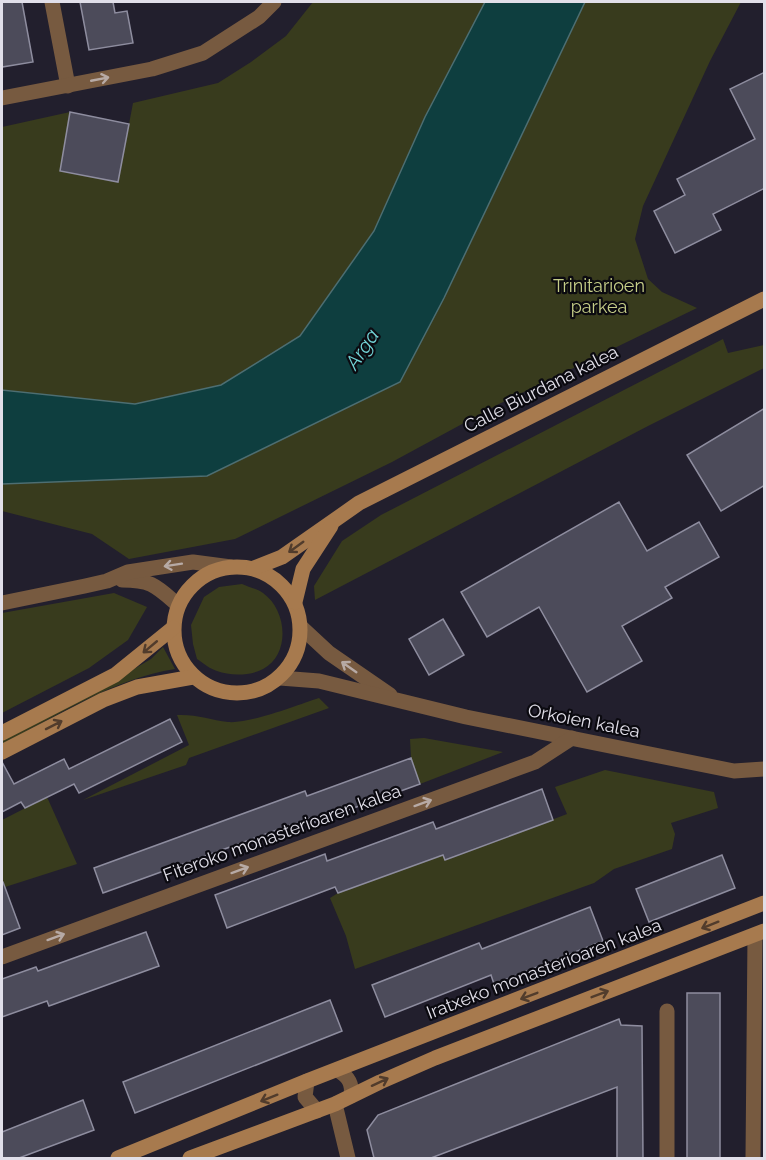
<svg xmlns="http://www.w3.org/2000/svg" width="766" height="1160" font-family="Raleway,sans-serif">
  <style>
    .green { fill: #383b1d }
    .water { fill: #0e3e3f; stroke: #4d6e72; stroke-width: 1.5 }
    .building { fill: #4c4b5a; stroke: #8e8d9f; stroke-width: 1.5 }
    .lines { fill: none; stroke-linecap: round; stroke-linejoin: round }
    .street { stroke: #775a40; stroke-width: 15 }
    .secondary { stroke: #a77a4e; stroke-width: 15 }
    .oneway { stroke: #b7aaa5 }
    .oneway2 { stroke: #513c2c }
    .labels { text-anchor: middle; stroke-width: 4.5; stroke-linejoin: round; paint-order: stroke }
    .park-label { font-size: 18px; fill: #c6ce88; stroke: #0b0a10 }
    .street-label { font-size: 18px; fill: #e1dfe9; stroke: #0b0a10 }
    .water-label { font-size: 20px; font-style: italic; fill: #71d2d5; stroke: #0b0a10 }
  </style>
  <rect width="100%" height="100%" fill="#221f2d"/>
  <g class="green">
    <polygon points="313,2 485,2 425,117 374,231 300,336 221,385 135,404 2,390 2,127 70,112 118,182 133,103 218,83 251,62 286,36"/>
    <polygon points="585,2 741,2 710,61 643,206 635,239 648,279 662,292 697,308 499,404 392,462 235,539 129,559 92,534 2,511 2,484 44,482 444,298"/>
    <polygon points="723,339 728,353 764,345 764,368 648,426 315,600 314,586 342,541 381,515"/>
    <path d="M 242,584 C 248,587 258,589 263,593 C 287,610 291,654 263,669 C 250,676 230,676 217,671 C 210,669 203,663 197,659 L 193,644 L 191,625 L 204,597 L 219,587 Z"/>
    <polygon points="114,593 147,607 128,640 89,668 2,713 2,613"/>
    <path d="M 163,647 L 175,669 C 115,678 55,717 2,744 L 2,738 L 117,679 L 151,659 Z"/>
    <path d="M 319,698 L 329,708 L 189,758 L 186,765 L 83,800 L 189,745 L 177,715 C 196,714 211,720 228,722 C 250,724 297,705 319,698 Z"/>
    <polygon points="424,738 503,752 420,784 411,758 410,739"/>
    <polygon points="605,770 714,792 718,808 671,823 675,834 672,849 614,869 594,883 355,969 346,936 330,898 338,893 443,855 446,860 567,814 555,787"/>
    <polygon points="47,797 77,864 2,888 2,820"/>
  </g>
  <polygon class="water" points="485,2 585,2 444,298 400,382 207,476 2,484 2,390 135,404 221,385 300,336 374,231 425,117"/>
  <g class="building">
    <polygon points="2,2 22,2 33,62 2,67"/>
    <polygon points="80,2 113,2 115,13 127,11 133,43 89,50"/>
    <polygon points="765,72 765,188 713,214 721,230 675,253 654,211 685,195 677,179 755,139 730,89"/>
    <polygon points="70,112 129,124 118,182 60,171"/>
    <polygon points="765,408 765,485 721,511 687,455"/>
    <polygon points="619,502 647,551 699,522 719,557 665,587 672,598 622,626 642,661 587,692 539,607 487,637 461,592"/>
    <polygon points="443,619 464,655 429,675 409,639"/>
    <polygon points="170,719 182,742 79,793 74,784 25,808 21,802 2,812 2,762 14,784 64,759 69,769"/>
    <polygon points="411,758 420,784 315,822 313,817 103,893 94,868 305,791 307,796"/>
    <polygon points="542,789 553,820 445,860 443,855 338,893 335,887 227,928 215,895 325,854 327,861 433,822 436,829"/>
    <polygon points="722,855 735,888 649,922 636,889"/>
    <polygon points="2,882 3,882 20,928 2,935"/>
    <polygon points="590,907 603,941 494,984 491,975 385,1017 372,985 479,943 482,949"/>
    <polygon points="146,932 159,966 49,1006 47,1001 2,1017 2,979 36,967 38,971"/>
    <rect x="687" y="993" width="33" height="165"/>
    <polygon points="330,1000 342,1031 135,1113 123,1082"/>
    <polygon points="619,1019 621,1025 642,1026 643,1158 617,1158 617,1087 431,1158 374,1158 367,1130 378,1115"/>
    <polygon points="83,1100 94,1130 19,1158 2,1158 2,1132"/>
  </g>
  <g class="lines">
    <g class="street">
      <polyline points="52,2 68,86"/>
      <polyline points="2,98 152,69 203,53 259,17 274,2"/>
      <path d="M 122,580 C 152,580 156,586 178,605"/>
      <polyline points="2,603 85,586 107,581 128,572 193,562 231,567"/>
      <polyline points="301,627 329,653 390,695"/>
      <polyline points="280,678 319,681 466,717 734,771 764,769"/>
      <polyline points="2,957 535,762 572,738"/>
      <path d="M 337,1070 C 348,1076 353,1083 351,1096"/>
      <polyline points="307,1081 305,1097 317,1111"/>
      <polyline points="335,1104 348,1158"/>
      <polyline points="667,1158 667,1011"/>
      <polyline points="753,1158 755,935"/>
    </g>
    <g class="secondary">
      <circle cx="237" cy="630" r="63"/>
      <polyline points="254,568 282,557 359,503 764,299"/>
      <polyline points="295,602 303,569 331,526"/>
      <polyline points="2,733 115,675 173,628"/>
      <polyline points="2,752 103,700 137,687 193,677"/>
      <polyline points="118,1158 307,1081 764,903"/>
      <polyline points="190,1158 335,1104 380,1082 435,1058 764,931"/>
    </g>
  </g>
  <defs><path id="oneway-shaft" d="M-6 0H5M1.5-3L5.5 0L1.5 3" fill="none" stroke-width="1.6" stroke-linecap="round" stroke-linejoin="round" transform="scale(1.5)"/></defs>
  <g class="oneway">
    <use href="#oneway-shaft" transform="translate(100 79) rotate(-11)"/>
    <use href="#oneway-shaft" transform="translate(173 565) rotate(171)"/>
    <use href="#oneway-shaft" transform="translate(349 667) rotate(-145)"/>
    <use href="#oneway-shaft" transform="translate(423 803) rotate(-20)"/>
    <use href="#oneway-shaft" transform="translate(240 870) rotate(-20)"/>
    <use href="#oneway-shaft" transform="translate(56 937) rotate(-20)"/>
  </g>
  <g class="oneway2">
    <use href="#oneway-shaft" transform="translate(296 547) rotate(144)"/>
    <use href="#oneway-shaft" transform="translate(150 647) rotate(140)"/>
    <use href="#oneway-shaft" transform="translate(54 725) rotate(-27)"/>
    <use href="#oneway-shaft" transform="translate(710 925) rotate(158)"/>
    <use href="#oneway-shaft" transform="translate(600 994) rotate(-21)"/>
    <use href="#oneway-shaft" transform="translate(529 996) rotate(159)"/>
    <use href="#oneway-shaft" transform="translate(380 1082) rotate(-25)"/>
    <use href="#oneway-shaft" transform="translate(269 1098) rotate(158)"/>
  </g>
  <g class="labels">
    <g class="park-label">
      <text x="599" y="292">Trinitarioen<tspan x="599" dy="21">parkea</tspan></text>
    </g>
    <g class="street-label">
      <text transform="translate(541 389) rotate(-27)" y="6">Calle Biurdana kalea</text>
      <text transform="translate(584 721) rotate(11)" y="6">Orkoien kalea</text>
      <text transform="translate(282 833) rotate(-20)" y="6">Fiteroko monasterioaren kalea</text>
      <text transform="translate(544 969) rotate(-21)" y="6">Iratxeko monasterioaren kalea</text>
    </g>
    <g class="water-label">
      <text transform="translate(362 349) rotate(-56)" y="7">Arga</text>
    </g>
  </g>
  <rect width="766" height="1160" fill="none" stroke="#e1dfe9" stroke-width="6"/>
</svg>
